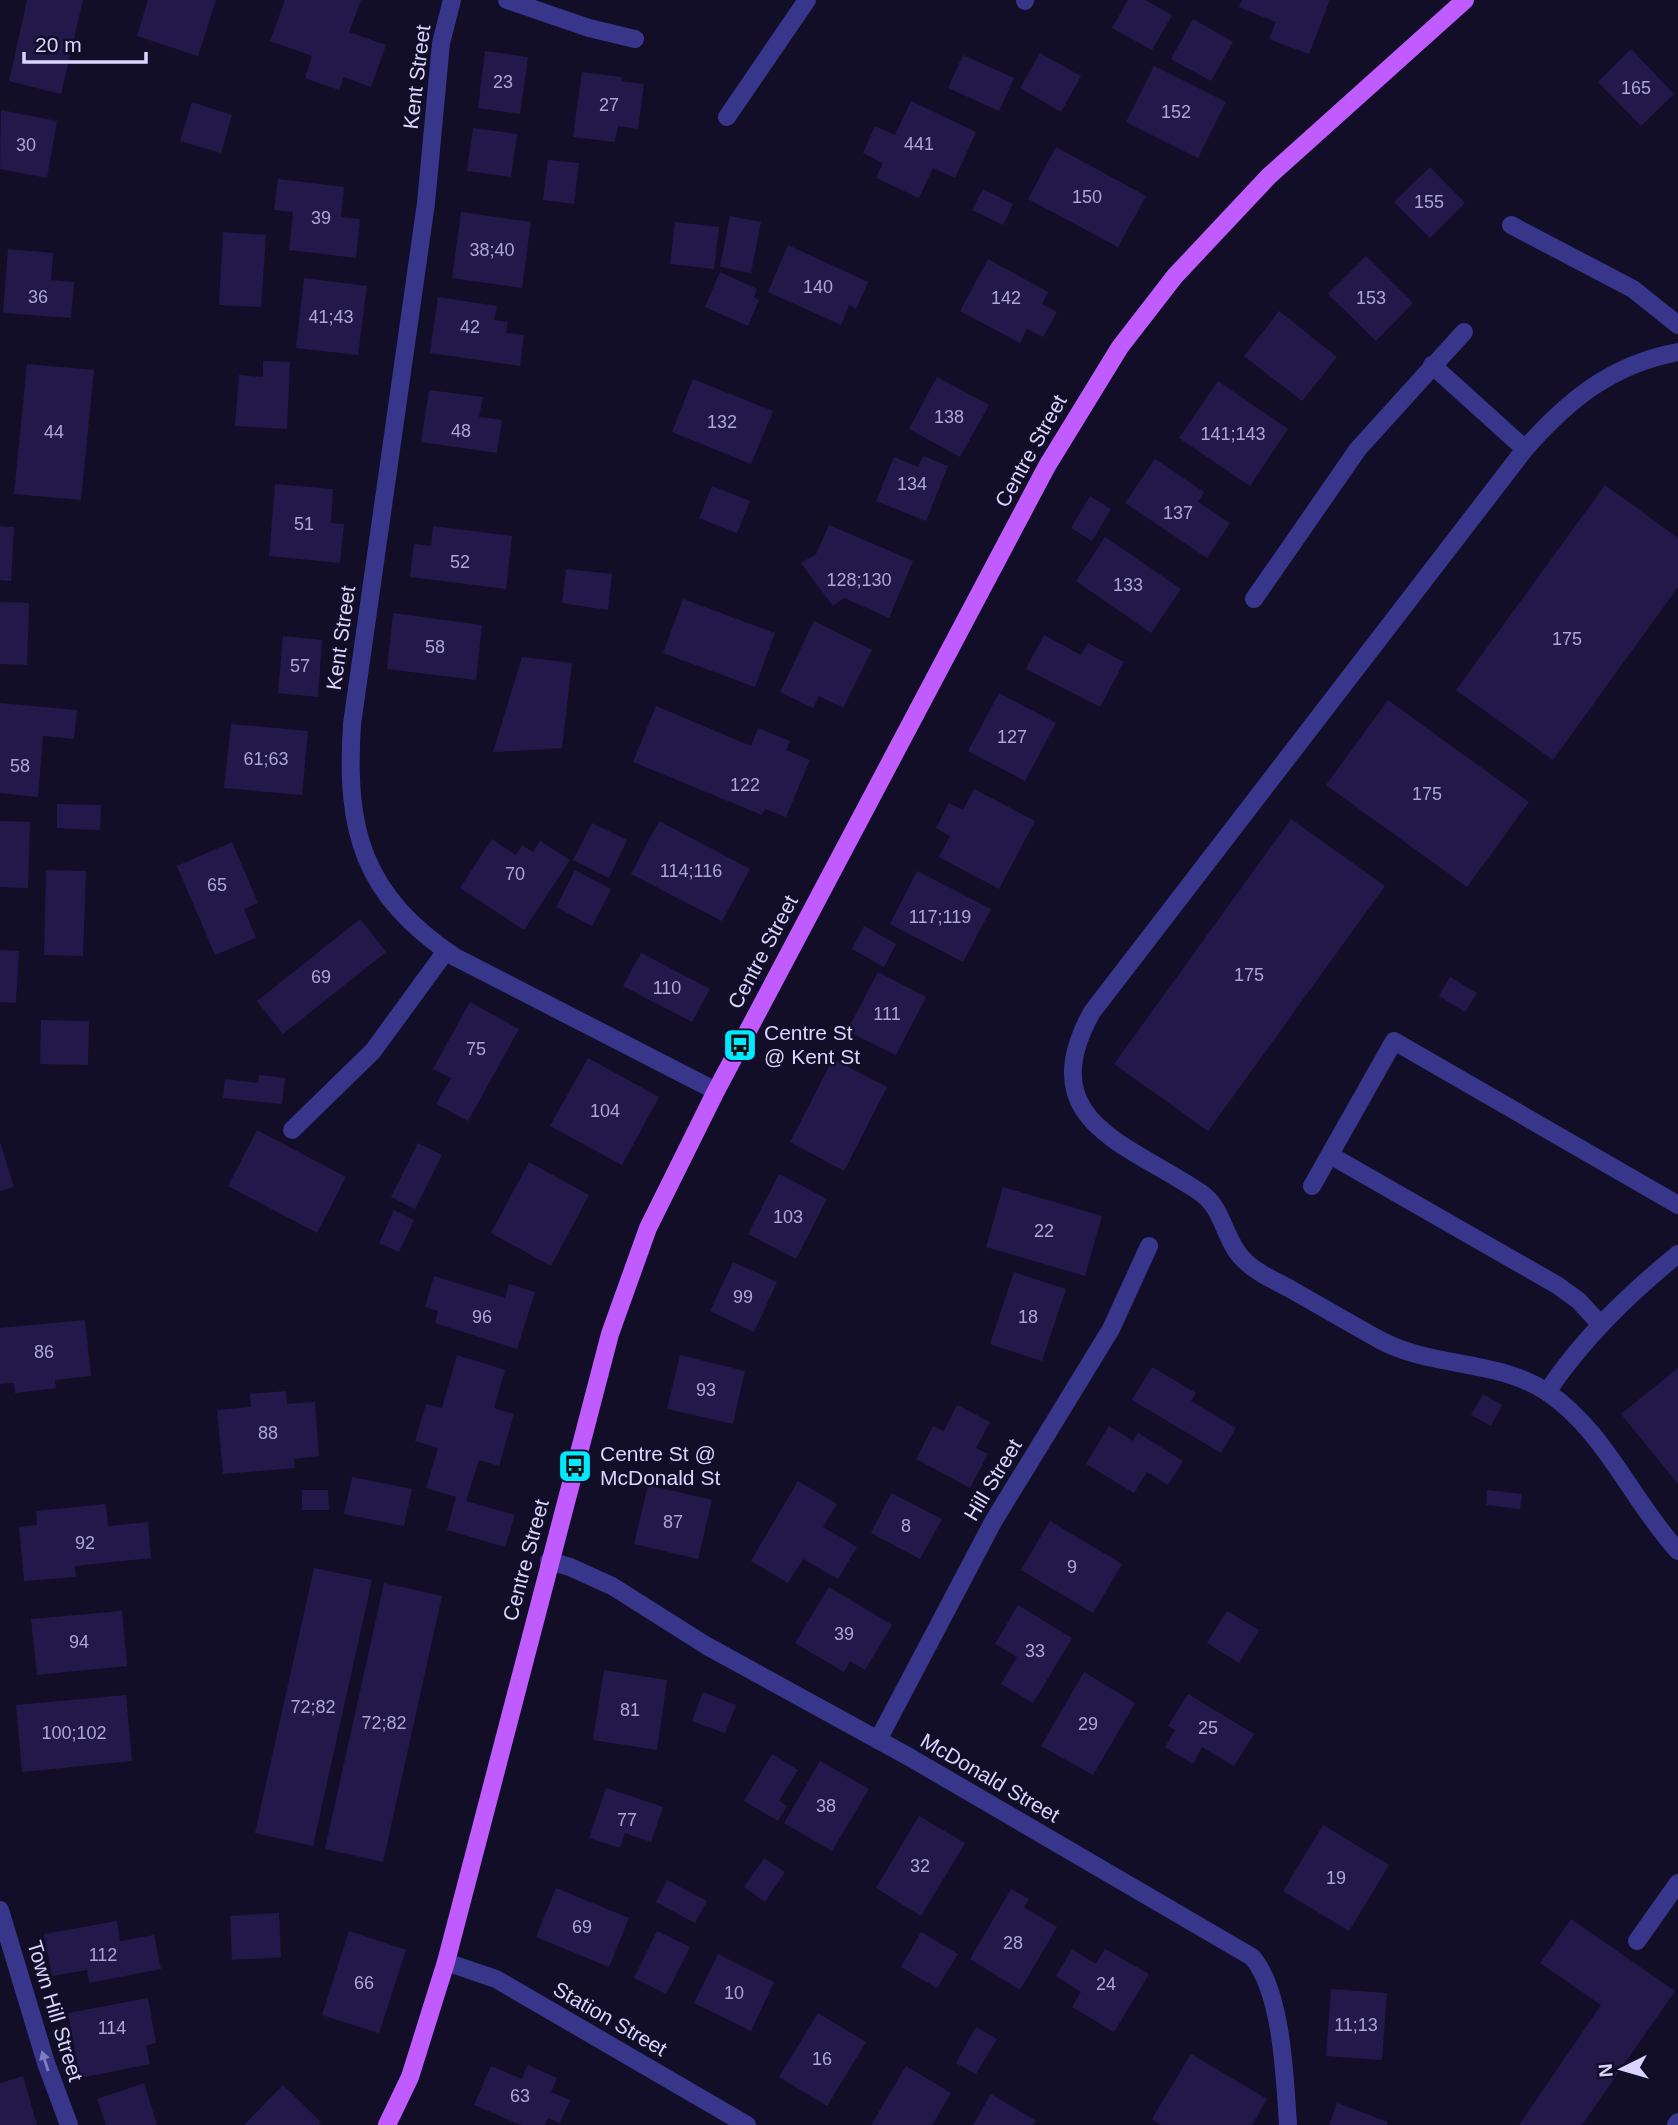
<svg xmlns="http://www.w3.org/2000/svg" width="1678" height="2125" font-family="Arial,sans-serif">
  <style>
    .building { fill: #22194a }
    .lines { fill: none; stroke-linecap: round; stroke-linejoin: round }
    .minor { stroke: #38368a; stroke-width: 18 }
    .major { stroke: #c05cff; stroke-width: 18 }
    .oneway { fill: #807ebf }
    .labels { text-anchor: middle; stroke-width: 5; stroke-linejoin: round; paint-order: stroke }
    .number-label { font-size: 18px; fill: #aba6d2 }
    .street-label { font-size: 21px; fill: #d9d5ff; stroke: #120e28 }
    .poi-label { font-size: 21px; fill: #d9d5ff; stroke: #120e28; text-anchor: start }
  </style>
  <rect width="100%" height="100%" fill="#120e28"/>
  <g class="building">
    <polygon points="27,0 83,0 61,94 9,81"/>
    <polygon points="148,0 216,0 198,56 137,36"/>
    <polygon points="285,0 361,0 349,32 386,45 371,87 344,77 339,90 305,78 312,56 270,41"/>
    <polygon points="1128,0 1145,0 1172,15 1152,50 1112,28"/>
    <polygon points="1242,0 1330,0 1309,54 1269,39 1276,22 1239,7"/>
    <polygon points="1193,19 1233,42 1211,81 1171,59"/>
    <polygon points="1631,49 1674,94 1641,126 1598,82"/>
    <polygon points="485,51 528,57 520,114 478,108"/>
    <polygon points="1040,53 1081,76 1061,112 1020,88"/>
    <polygon points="963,55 1014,78 999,111 948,88"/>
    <polygon points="1154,66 1226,102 1198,158 1126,122"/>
    <polygon points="582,72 622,77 621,81 644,84 638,129 618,126 615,142 573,137"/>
    <polygon points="911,101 976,132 955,178 933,168 919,198 876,178 883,163 863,153 875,126 895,135"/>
    <polygon points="192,102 232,115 221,153 180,141"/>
    <polygon points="1,110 57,121 47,178 0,169"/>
    <polygon points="473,128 517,134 511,177 467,171"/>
    <polygon points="1056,147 1146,196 1118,247 1028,199"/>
    <polygon points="548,160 579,163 574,204 543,200"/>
    <polygon points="1430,167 1465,203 1430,238 1394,202"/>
    <polygon points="278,179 344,187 341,217 360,219 356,258 289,250 293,212 274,210"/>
    <polygon points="983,189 1013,204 1003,225 972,210"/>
    <polygon points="461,212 531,222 522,288 452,278"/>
    <polygon points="730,216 761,222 751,273 720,267"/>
    <polygon points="675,222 719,227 714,269 670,264"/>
    <polygon points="223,232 266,235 261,307 219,305"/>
    <polygon points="788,245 868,282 856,309 849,305 841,325 768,292"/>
    <polygon points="8,249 53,253 51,280 74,282 71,318 3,313"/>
    <polygon points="1366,256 1413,303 1376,341 1328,294"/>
    <polygon points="988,259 1048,292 1042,304 1057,312 1043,337 1027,329 1020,343 960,311"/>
    <polygon points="720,272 757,289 754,297 759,300 748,326 705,307"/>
    <polygon points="304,278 367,286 358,355 296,348"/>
    <polygon points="438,297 497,306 494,320 508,322 506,333 524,335 520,366 430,353"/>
    <polygon points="1279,311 1337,357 1302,401 1244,356"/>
    <polygon points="263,361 290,362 287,429 235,426 239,375 263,377"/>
    <polygon points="27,364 94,370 81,500 14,494"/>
    <polygon points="937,377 989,405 960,457 909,429"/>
    <polygon points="693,379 773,411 751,464 672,432"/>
    <polygon points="1218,381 1288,429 1250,486 1179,438"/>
    <polygon points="429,390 483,397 479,417 502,420 497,453 421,442"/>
    <polygon points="923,456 948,466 926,521 876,501 894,457 918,467"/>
    <polygon points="1155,459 1204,492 1198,502 1230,523 1207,558 1125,503"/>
    <polygon points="275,484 333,489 331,523 344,524 340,563 269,556"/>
    <polygon points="1605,485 1678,538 1678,587 1553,760 1456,690"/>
    <polygon points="712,486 750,501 737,533 699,518"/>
    <polygon points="1090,496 1111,509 1092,541 1071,528"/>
    <polygon points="829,525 913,561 889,618 844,598 833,606 801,563 816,554"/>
    <polygon points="0,526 14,527 11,581 0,580"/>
    <polygon points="433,526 512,536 506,589 410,577 414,544 431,546"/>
    <polygon points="1105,537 1181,589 1151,633 1076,581"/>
    <polygon points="566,569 612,574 608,610 562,603"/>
    <polygon points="683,599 775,633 755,687 663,653"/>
    <polygon points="0,602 29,603 27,665 0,664"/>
    <polygon points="393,613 482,625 476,680 387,669"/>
    <polygon points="814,621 872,650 843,708 819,696 813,708 780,692"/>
    <polygon points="1044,635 1081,655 1088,643 1124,662 1100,707 1026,669"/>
    <polygon points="283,636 322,640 318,697 278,693"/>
    <polygon points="522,657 572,663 562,748 493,752"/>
    <polygon points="999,693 1056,723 1025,781 968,751"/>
    <polygon points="1388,700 1529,802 1467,887 1326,785"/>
    <polygon points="0,703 77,710 74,739 43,736 38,797 0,793"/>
    <polygon points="656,706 751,746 758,728 790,741 786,750 810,760 786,817 765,809 762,815 633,762"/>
    <polygon points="231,724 308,731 302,795 224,788"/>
    <polygon points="974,789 1035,821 999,889 939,857 950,836 936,828 949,803 963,810"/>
    <polygon points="57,804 101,805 100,830 57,828"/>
    <polygon points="1291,819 1385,886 1208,1131 1114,1064"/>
    <polygon points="0,821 30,822 28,888 0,887"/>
    <polygon points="659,821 750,869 722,921 631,874"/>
    <polygon points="592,823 627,840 609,878 573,860"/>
    <polygon points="492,839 516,855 522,845 533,852 540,841 570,860 524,930 460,888"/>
    <polygon points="232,842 258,903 244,909 256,938 215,955 177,866"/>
    <polygon points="46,870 86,871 83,956 44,955"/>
    <polygon points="575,870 611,889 592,926 556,907"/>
    <polygon points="917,871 991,909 963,962 890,924"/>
    <polygon points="360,919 386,952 283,1034 257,1001"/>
    <polygon points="864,926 896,944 884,967 852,949"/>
    <polygon points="0,950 19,951 16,1003 0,1002"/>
    <polygon points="641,953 710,989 692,1022 623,986"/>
    <polygon points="878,972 926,997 896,1055 847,1031"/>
    <polygon points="1450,977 1477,993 1465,1012 1439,996"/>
    <polygon points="470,1002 519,1029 468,1121 436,1104 451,1078 433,1069"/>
    <polygon points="41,1020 89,1021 88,1065 40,1064"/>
    <polygon points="588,1058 659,1097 622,1165 550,1126"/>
    <polygon points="833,1059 887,1087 844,1171 790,1142"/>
    <polygon points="259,1075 285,1078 282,1104 223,1098 225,1079 258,1083"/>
    <polygon points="257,1130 346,1177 317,1233 228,1186"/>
    <polygon points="0,1142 14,1187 0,1191"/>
    <polygon points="418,1143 442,1155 415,1209 391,1197"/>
    <polygon points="529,1162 589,1195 551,1266 491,1233"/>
    <polygon points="779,1174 827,1199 796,1259 748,1234"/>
    <polygon points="1003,1187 1102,1216 1085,1276 986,1247"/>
    <polygon points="394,1210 414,1220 399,1252 379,1243"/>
    <polygon points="733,1262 777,1282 754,1332 710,1311"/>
    <polygon points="1014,1272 1066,1289 1042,1361 990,1344"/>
    <polygon points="434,1276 505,1298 509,1284 535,1292 517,1349 435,1323 438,1311 425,1307"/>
    <polygon points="85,1320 91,1376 55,1380 56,1388 15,1393 14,1383 0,1384 0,1328"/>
    <polygon points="457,1355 505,1370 494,1408 514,1414 499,1466 479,1460 466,1501 515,1515 505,1547 447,1530 456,1497 426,1488 438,1448 415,1441 426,1404 442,1408"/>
    <polygon points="680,1355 745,1371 733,1424 667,1409"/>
    <polygon points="1152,1367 1196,1393 1191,1401 1236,1428 1221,1453 1132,1400"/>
    <polygon points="1678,1368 1678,1484 1621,1414"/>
    <polygon points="286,1391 287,1404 315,1402 319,1456 294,1459 295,1468 223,1474 217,1410 251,1407 250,1394"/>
    <polygon points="1483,1394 1502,1405 1491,1426 1471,1415"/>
    <polygon points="957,1405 990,1422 976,1448 988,1454 970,1488 916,1459 933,1426 944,1431"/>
    <polygon points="1109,1426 1133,1441 1138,1433 1183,1461 1168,1485 1147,1472 1134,1493 1086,1464"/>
    <polygon points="352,1477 412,1489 404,1526 344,1514"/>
    <polygon points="798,1481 837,1504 823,1527 857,1547 838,1579 803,1559 788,1583 751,1561"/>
    <polygon points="648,1485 712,1500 698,1559 634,1544"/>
    <polygon points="302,1490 328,1490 329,1510 302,1510"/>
    <polygon points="1487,1490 1522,1494 1520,1509 1486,1505"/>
    <polygon points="891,1493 942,1519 920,1559 871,1533"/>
    <polygon points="106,1504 108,1526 148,1522 151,1558 75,1566 76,1577 24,1581 19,1527 37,1525 36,1511"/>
    <polygon points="1050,1521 1122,1564 1093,1613 1021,1570"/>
    <polygon points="314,1568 372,1580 313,1846 255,1833"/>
    <polygon points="384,1583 442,1596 383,1862 325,1849"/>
    <polygon points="829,1587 892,1625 865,1670 850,1661 844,1672 795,1643"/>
    <polygon points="1018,1605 1072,1638 1033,1703 1001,1684 1017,1657 995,1644"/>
    <polygon points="122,1611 127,1666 37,1675 31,1619"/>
    <polygon points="1227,1611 1259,1630 1239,1663 1207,1643"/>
    <polygon points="604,1670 667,1680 657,1750 593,1740"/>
    <polygon points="1084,1672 1135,1703 1093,1775 1041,1746"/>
    <polygon points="703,1692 736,1705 725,1733 692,1721"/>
    <polygon points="1188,1694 1254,1734 1234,1766 1202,1747 1193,1764 1165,1747 1175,1730 1168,1726"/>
    <polygon points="126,1695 132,1761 22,1772 16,1705"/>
    <polygon points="772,1754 798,1770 779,1801 787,1806 778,1821 744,1801"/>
    <polygon points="820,1761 869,1789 832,1851 784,1823"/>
    <polygon points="606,1788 663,1807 651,1842 625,1833 620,1848 589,1838"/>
    <polygon points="919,1816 965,1843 921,1916 876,1888"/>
    <polygon points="1323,1825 1389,1865 1349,1931 1283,1891"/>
    <polygon points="764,1858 785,1872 765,1902 744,1887"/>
    <polygon points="667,1880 707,1901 695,1923 656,1902"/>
    <polygon points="556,1888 629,1918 609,1967 536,1937"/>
    <polygon points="1011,1889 1029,1899 1024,1907 1057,1927 1020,1990 970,1959"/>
    <polygon points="279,1913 281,1957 232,1960 230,1916"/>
    <polygon points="1571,1919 1675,1991 1582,2125 1519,2125 1601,2005 1540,1963"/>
    <polygon points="117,1921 120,1941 154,1935 161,1969 89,1983 87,1970 52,1976 44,1934"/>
    <polygon points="349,1931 406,1950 379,2033 322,2015"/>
    <polygon points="657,1931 690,1947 666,1994 634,1978"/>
    <polygon points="921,1932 958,1954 937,1988 901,1967"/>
    <polygon points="1072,1949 1096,1964 1105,1949 1149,1974 1114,2032 1072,2007 1081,1992 1056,1976"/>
    <polygon points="718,1954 774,1982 751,2031 694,2003"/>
    <polygon points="1331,1989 1387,1993 1382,2060 1326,2056"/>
    <polygon points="148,1998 156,2043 146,2045 150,2064 80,2078 68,2013"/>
    <polygon points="818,2013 866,2042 827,2106 779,2077"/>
    <polygon points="976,2027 997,2039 976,2074 956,2063"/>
    <polygon points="1191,2054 1267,2099 1252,2125 1161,2125 1152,2119"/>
    <polygon points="528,2065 557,2078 551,2092 570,2100 560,2123 548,2118 545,2125 521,2125 474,2105 491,2066 522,2079"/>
    <polygon points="906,2066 951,2093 932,2125 871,2125"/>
    <polygon points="23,2076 37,2125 0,2125 0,2083"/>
    <polygon points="144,2083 157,2125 106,2125 97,2099"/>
    <polygon points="283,2085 321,2122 319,2125 244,2125"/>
    <polygon points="991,2094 1036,2121 1033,2125 973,2125"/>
    <polygon points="1337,2103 1388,2122 1387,2125 1329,2125"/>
  </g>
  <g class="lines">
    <g class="minor">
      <path d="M 452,0 L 441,43 L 426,203 L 352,724 C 345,832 363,895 455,957 L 716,1091"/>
      <polyline points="507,0 589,28 635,39"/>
      <polyline points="1025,1 1025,0"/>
      <polyline points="727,117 807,0"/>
      <polyline points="1511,225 1633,289 1678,325"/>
      <path d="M 1678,352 C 1612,364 1568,400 1525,449 L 1092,1012 C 1031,1122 1128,1143 1201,1193 C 1224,1209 1224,1240 1243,1259 C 1256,1273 1276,1281 1292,1290 C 1322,1307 1351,1324 1380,1340 C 1432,1368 1497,1359 1547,1392 C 1605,1431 1632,1501 1678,1551"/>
      <polyline points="1432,365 1525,449"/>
      <polyline points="1254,599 1358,449 1464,332"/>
      <polyline points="292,1130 373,1051 446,951"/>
      <polyline points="1330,1155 1557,1285 1579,1301 1600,1324"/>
      <polyline points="1312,1186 1394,1041 1678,1205"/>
      <path d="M 1547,1392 C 1583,1338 1628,1295 1678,1254"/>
      <path d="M 549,1561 L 570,1567 L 612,1586 L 707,1646 L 911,1758 L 1252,1957 C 1282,1991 1285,2079 1288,2125"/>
      <polyline points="878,1740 993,1522 1111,1329 1149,1246"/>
      <polyline points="0,1910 46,2063 69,2125"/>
      <polyline points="1637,1941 1678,1883"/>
      <polyline points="446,1962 496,1979 747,2125"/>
      <polyline points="1676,2125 1678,2122"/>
    </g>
    <polyline class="major" points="387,2125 410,2077 446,1962 610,1334 648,1228 716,1091 1047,466 1120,347 1175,276 1269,176 1465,0"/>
  </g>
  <defs><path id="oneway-solid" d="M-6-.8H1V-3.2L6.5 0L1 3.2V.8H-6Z" transform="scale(1.75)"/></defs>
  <use class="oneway" href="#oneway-solid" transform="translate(45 2061) rotate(-108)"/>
  <defs>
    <g id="bus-square" transform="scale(1.75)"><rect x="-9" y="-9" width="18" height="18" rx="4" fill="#01e9ff" stroke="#120e28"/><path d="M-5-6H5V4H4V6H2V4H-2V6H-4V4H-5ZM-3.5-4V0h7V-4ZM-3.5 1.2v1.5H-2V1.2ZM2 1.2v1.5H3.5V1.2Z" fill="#111"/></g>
  </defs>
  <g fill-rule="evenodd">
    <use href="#bus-square" x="740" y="1045"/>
    <use href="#bus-square" x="575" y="1466"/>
  </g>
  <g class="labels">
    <g class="number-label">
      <text x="503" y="88">23</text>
      <text x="1636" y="94">165</text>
      <text x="609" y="111">27</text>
      <text x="1176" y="118">152</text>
      <text x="919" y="150">441</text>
      <text x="26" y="151">30</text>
      <text x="1087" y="203">150</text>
      <text x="1429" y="208">155</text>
      <text x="321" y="224">39</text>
      <text x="492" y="256">38;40</text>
      <text x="818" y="293">140</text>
      <text x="38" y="303">36</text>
      <text x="1006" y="304">142</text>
      <text x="1371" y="304">153</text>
      <text x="331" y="323">41;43</text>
      <text x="470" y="333">42</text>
      <text x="949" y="423">138</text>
      <text x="722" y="428">132</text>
      <text x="461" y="437">48</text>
      <text x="54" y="438">44</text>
      <text x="1233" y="440">141;143</text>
      <text x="912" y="490">134</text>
      <text x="1178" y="519">137</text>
      <text x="304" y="530">51</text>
      <text x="460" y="568">52</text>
      <text x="859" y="586">128;130</text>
      <text x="1128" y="591">133</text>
      <text x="1567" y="645">175</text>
      <text x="435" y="653">58</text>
      <text x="300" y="672">57</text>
      <text x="1012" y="743">127</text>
      <text x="266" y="765">61;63</text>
      <text x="20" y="772">58</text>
      <text x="745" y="791">122</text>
      <text x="1427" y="800">175</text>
      <text x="691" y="877">114;116</text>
      <text x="515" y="880">70</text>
      <text x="217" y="891">65</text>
      <text x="940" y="923">117;119</text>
      <text x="1249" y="981">175</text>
      <text x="321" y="983">69</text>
      <text x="667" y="994">110</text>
      <text x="887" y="1020">111</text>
      <text x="476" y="1055">75</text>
      <text x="605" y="1117">104</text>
      <text x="788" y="1223">103</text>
      <text x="1044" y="1237">22</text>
      <text x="743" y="1303">99</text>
      <text x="482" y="1323">96</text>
      <text x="1028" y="1323">18</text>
      <text x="44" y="1358">86</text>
      <text x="706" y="1396">93</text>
      <text x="268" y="1439">88</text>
      <text x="673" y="1528">87</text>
      <text x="906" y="1532">8</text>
      <text x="85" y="1549">92</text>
      <text x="1072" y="1573">9</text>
      <text x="844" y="1640">39</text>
      <text x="79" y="1648">94</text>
      <text x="1035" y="1657">33</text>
      <text x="313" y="1713">72;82</text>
      <text x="630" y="1716">81</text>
      <text x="384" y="1729">72;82</text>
      <text x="1088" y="1730">29</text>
      <text x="1208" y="1734">25</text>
      <text x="74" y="1739">100;102</text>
      <text x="826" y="1812">38</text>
      <text x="627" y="1826">77</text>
      <text x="920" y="1872">32</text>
      <text x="1336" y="1884">19</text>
      <text x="582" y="1933">69</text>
      <text x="1013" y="1949">28</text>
      <text x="103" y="1961">112</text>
      <text x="364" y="1989">66</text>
      <text x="1106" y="1990">24</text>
      <text x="734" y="1999">10</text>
      <text x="1356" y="2031">11;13</text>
      <text x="112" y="2034">114</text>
      <text x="822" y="2065">16</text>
      <text x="520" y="2102">63</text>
    </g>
    <g class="street-label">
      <text transform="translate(417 77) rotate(-83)" y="7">Kent Street</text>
      <text transform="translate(1031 451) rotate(-61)" y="7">Centre Street</text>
      <text transform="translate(341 638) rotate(-82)" y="7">Kent Street</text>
      <text transform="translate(763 952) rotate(-62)" y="7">Centre Street</text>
      <text transform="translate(993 1480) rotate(-59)" y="7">Hill Street</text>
      <text transform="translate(526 1560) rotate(-75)" y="7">Centre Street</text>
      <text transform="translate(990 1778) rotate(30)" y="7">McDonald Street</text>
      <text transform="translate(55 2011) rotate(73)" y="7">Town Hill Street</text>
      <text transform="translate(610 2019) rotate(30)" y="7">Station Street</text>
    </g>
    <g class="poi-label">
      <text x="764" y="1040">Centre St<tspan x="764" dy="24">@ Kent St</tspan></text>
      <text x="600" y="1461">Centre St @<tspan x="600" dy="24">McDonald St</tspan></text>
    </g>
  </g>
  <g transform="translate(1622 2069) rotate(265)" stroke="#120e28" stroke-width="5" paint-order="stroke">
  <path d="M0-5L12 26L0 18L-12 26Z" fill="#d9d5ff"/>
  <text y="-10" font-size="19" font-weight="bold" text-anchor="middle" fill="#d9d5ff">N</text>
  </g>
  <path d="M24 52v10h122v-10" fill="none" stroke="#d9d5ff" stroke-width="3.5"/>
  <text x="35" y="52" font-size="21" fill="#d9d5ff" stroke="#120e28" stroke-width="5" paint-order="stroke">20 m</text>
</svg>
